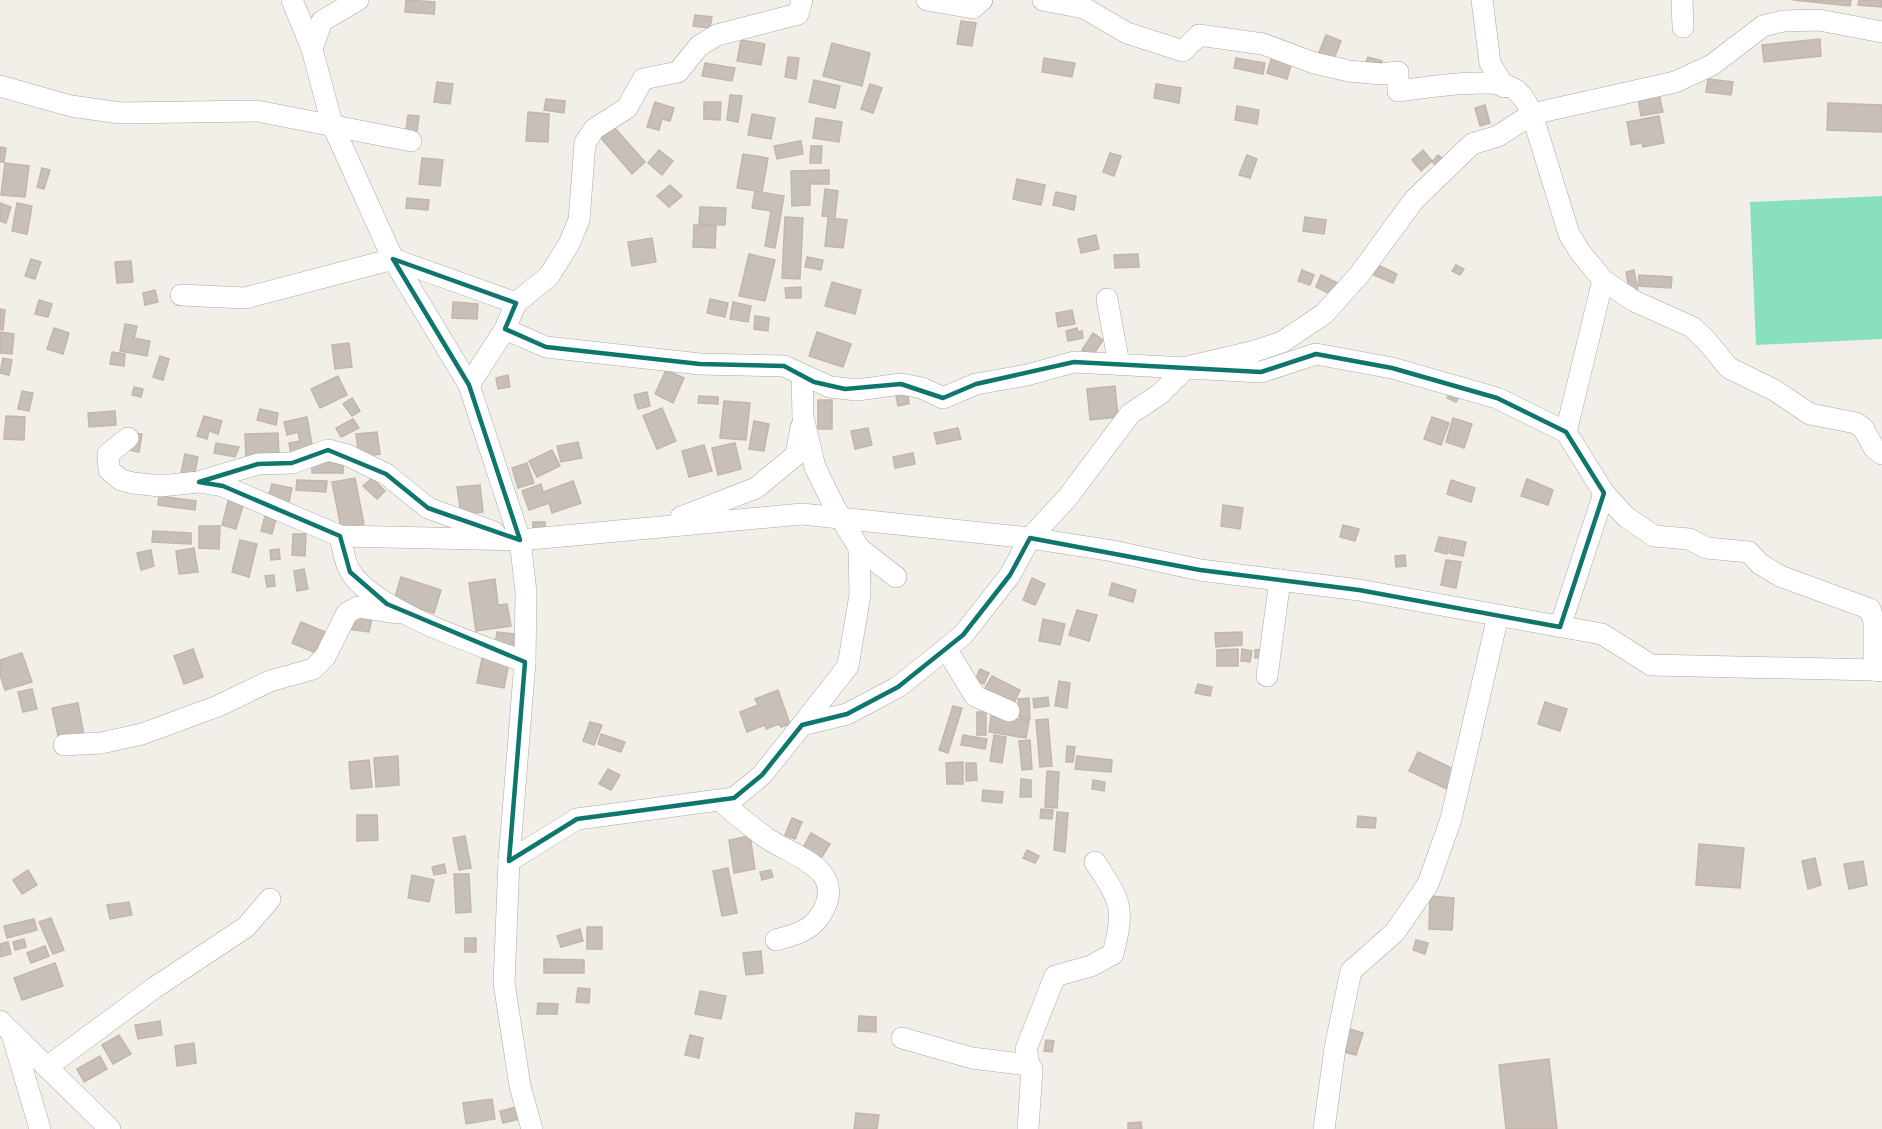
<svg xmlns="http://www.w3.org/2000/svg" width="1882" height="1129" font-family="'Fira Sans',sans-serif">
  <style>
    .pitch { fill: #88e0be }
    .building { fill: #c7bfb8; stroke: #c4b6ab; stroke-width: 1.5 }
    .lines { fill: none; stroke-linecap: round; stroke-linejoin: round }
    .minor-casing { stroke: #a9a9a9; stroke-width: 22 }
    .minor { stroke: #fff; stroke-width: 21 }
    .marked { fill: none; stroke: #0f766e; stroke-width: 4.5; stroke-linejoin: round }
  </style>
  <rect width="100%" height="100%" fill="#f2efe9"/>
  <polygon class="pitch" points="1882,196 1882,339 1756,345 1750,202"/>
  <g class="building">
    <polygon points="406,0 435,2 434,14 405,12"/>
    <polygon points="1793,0 1851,0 1850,6"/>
    <polygon points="1859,0 1882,0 1882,7 1858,5"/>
    <polygon points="695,15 712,17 710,28 693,26"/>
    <polygon points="961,21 976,23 972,46 957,44"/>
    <polygon points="1326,35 1341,41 1333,61 1318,55"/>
    <polygon points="1820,39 1821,56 1764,62 1762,45"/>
    <polygon points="741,40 765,44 761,65 737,61"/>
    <polygon points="832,43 870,53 862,86 823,76"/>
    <polygon points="1272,56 1292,62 1287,79 1267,73"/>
    <polygon points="788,57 799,58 796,79 785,77"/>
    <polygon points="1368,57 1382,61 1379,69 1365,65"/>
    <polygon points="1044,58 1075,63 1072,77 1042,72"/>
    <polygon points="1236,58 1265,63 1263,74 1234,68"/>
    <polygon points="705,63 735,68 732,81 702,76"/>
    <polygon points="1708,79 1733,82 1731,95 1706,92"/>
    <polygon points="814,80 840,86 835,108 809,102"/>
    <polygon points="437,82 453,84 450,104 434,102"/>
    <polygon points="870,84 882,88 873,113 861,109"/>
    <polygon points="1156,84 1181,88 1179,103 1154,98"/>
    <polygon points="1659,94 1663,112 1641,116 1638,98"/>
    <polygon points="730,95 742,96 738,122 727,120"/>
    <polygon points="546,99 565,101 564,113 544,110"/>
    <polygon points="655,102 674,108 670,121 662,119 659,130 647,127"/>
    <polygon points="704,102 721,102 720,120 704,119"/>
    <polygon points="1828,103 1882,105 1882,132 1827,130"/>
    <polygon points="1485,105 1490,123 1480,126 1475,108"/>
    <polygon points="1237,106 1259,110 1257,124 1235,120"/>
    <polygon points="528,112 549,114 548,142 526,141"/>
    <polygon points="752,114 775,118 771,139 748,135"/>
    <polygon points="408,115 419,116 417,131 406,130"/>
    <polygon points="1659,116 1664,143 1643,147 1642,143 1631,145 1627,122"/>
    <polygon points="816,118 842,122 839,142 813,138"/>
    <polygon points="614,127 645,162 632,174 601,138"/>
    <polygon points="801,141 803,154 777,159 774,146"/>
    <polygon points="811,146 822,146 821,163 810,163"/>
    <polygon points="0,147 6,148 4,162 0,162"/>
    <polygon points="659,150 673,161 662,175 648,163"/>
    <polygon points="1423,150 1432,161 1421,171 1412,160"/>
    <polygon points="1110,153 1121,156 1114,176 1103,172"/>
    <polygon points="743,154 768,158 762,192 737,188"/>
    <polygon points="1247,155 1257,159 1250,178 1239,175"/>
    <polygon points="1438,155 1445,160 1438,167 1432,162"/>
    <polygon points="422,158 443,160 440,186 419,184"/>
    <polygon points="5,163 29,166 25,197 1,195"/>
    <polygon points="42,168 50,170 44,189 37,187"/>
    <polygon points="829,170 829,184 810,184 810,205 792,206 791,171"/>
    <polygon points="1017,179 1045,185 1041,205 1013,199"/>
    <polygon points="670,185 682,196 669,207 657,196"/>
    <polygon points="825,189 838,191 835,217 822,216"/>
    <polygon points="755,191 784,196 775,248 765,246 771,211 752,208"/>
    <polygon points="1056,192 1076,196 1074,210 1053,205"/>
    <polygon points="407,198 429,200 428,210 406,208"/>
    <polygon points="0,203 11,207 6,223 0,221"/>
    <polygon points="17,203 32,206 27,234 12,231"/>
    <polygon points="700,207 726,208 725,225 699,224"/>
    <polygon points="785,217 803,218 800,279 782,278"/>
    <polygon points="1305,217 1326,220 1324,234 1303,231"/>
    <polygon points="828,218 847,220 843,248 825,246"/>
    <polygon points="694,225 716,226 715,248 693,247"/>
    <polygon points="1096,235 1099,249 1081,253 1078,239"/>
    <polygon points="652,238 656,262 632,266 628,242"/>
    <polygon points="749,254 775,260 765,301 739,296"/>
    <polygon points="1138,254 1139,267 1115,268 1114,255"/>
    <polygon points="807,257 823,260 821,270 805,267"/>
    <polygon points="31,259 41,262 35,279 25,276"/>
    <polygon points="131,261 133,282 117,283 115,262"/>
    <polygon points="1378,265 1397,274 1393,283 1374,275"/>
    <polygon points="1456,265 1464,269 1460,275 1452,271"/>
    <polygon points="1302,270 1314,275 1310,285 1298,281"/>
    <polygon points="1634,270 1638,292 1630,294 1626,272"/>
    <polygon points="1321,275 1338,283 1332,295 1316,287"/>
    <polygon points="1639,275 1672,277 1671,288 1638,286"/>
    <polygon points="832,282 861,290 855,314 825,306"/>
    <polygon points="801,287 801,298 786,298 785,288"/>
    <polygon points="155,290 158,302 145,305 143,293"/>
    <polygon points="710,299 728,303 725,317 707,313"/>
    <polygon points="39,300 52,304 48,317 35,314"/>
    <polygon points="453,302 478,304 477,319 452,318"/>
    <polygon points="733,302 751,306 748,322 730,319"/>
    <polygon points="0,309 5,310 3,330 0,329"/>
    <polygon points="1072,310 1075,324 1058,327 1056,313"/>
    <polygon points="755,316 769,318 768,331 754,329"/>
    <polygon points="125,324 137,326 134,338 150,341 147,356 120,351"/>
    <polygon points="54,328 69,333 63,354 47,349"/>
    <polygon points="1077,328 1078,332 1082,331 1083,338 1068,341 1066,331"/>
    <polygon points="0,332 14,334 12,354 0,353"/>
    <polygon points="817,332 851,344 843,367 809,356"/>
    <polygon points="1093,333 1103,340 1092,357 1082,350"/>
    <polygon points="349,343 352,367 335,369 332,345"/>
    <polygon points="112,352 125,354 124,366 110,364"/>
    <polygon points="160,356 169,359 163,380 153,377"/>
    <polygon points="3,358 12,360 9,375 0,373"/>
    <polygon points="666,370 684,378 673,403 655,394"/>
    <polygon points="508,375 510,387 498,389 496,378"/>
    <polygon points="338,376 347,395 320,408 311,389"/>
    <polygon points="1115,386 1118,417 1090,420 1087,389"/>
    <polygon points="134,387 143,389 141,397 132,395"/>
    <polygon points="907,389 909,404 898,406 895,391"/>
    <polygon points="1451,390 1460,394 1456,402 1447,398"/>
    <polygon points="22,391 33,393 29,411 18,409"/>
    <polygon points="647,392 650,406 638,409 634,395"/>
    <polygon points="699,396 718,397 718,404 698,403"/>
    <polygon points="352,398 360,411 352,416 343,404"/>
    <rect x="818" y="400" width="14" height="29"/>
    <polygon points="724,401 750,403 746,440 720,438"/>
    <polygon points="662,408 676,441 657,449 643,416"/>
    <polygon points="260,409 278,413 276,425 257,420"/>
    <polygon points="115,411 116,425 89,427 88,413"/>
    <polygon points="6,416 25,417 24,440 4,439"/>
    <polygon points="204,416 222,421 218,434 209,431 207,439 197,436"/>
    <polygon points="307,417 313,450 291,454 289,443 300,441 298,432 287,435 284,422"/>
    <polygon points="1432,417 1449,423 1441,445 1424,439"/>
    <polygon points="1453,418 1472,424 1464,448 1446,442"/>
    <polygon points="353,419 359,428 341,437 336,428"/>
    <polygon points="754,421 769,424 764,451 749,449"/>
    <polygon points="868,428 872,445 855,449 851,431"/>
    <polygon points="958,428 961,439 937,444 934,433"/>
    <polygon points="377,432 380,454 359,457 356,434"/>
    <polygon points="132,433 142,434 139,452 129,450"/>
    <polygon points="278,433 279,456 246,457 245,434"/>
    <polygon points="578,442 582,458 561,462 557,446"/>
    <polygon points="216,443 239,447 235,457 214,453"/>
    <polygon points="735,443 741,469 718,475 712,448"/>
    <polygon points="704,445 712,471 689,477 682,451"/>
    <polygon points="552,450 560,466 537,477 529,461"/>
    <polygon points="913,453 915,464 895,468 893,457"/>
    <polygon points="185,454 198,457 194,476 181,473"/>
    <polygon points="312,462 343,463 343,473 312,473"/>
    <polygon points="527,463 534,483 518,488 512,468"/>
    <polygon points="355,478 364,524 341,528 332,482"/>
    <polygon points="372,478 385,491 377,499 363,486"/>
    <polygon points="1527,479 1553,490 1548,505 1521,496"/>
    <polygon points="297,480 327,481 326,492 296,490"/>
    <polygon points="1451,480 1475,488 1471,502 1447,494"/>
    <polygon points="573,481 581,503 552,513 549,503 529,510 522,491 541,484 543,492"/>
    <polygon points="272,484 292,488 288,506 267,501"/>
    <polygon points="480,485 483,512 461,514 457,487"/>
    <polygon points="159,496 196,501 195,510 158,505"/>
    <polygon points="229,498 244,502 236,529 222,525"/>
    <polygon points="1223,505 1243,508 1240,529 1221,526"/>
    <polygon points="266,512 277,515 272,534 261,531"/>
    <rect x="533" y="522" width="12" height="13"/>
    <polygon points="1343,525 1359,529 1355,541 1340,537"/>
    <polygon points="199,526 220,526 219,549 199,548"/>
    <polygon points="153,531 191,533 191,544 152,542"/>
    <polygon points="293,534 306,534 305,556 292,555"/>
    <polygon points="1439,537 1450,539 1447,554 1435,551"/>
    <polygon points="1452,539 1466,542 1463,556 1449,553"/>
    <polygon points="240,540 257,544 249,577 232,572"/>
    <polygon points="194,548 198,572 179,574 176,551"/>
    <polygon points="279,549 280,559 271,560 270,550"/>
    <polygon points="151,550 154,566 141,570 137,553"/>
    <polygon points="1405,555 1406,566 1396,567 1395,556"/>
    <polygon points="1446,560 1461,562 1456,588 1441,585"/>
    <polygon points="304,569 308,589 297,591 294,571"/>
    <polygon points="274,575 275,586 267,587 265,576"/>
    <polygon points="401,577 441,590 434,613 394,600"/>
    <polygon points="1032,578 1045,584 1035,605 1023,600"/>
    <polygon points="495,579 498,605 507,604 511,626 476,631 469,583"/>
    <polygon points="1112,583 1136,590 1133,602 1109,595"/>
    <polygon points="1077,610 1097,615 1089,641 1069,635"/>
    <polygon points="351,614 372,618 369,632 348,629"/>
    <polygon points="1043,619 1065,624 1060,645 1039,641"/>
    <polygon points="301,622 325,632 316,653 292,643"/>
    <polygon points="497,632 514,634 513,648 495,646"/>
    <polygon points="1242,632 1242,645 1216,647 1215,633"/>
    <polygon points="193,649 203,677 184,684 174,656"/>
    <polygon points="1238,649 1238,666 1217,666 1217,650"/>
    <polygon points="1242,649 1252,651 1250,662 1241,661"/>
    <polygon points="1263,649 1264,657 1255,658 1255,650"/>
    <polygon points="22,653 32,682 5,690 0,675 0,660"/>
    <polygon points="482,658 509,663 504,688 477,683"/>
    <polygon points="980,669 989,673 984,684 975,680"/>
    <polygon points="992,676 1020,690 1013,705 984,690"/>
    <polygon points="1059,681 1070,683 1067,708 1055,706"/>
    <polygon points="1198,684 1212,687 1210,696 1195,693"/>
    <polygon points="32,689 37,709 23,712 18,692"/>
    <polygon points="778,690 790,724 781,727 779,724 766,729 765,725 747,732 740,712 758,705 755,699"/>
    <polygon points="1048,697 1049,706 1034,708 1033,699"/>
    <polygon points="1029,698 1030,719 1020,720 1018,699"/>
    <polygon points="1545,702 1567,709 1560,731 1538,724"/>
    <polygon points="78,703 84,735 59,740 52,708"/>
    <polygon points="953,706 962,708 948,753 939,750"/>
    <rect x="977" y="712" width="9" height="23"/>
    <polygon points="991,716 1029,721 1026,738 989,732"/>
    <polygon points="1048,719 1052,766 1040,767 1036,720"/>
    <polygon points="590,722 602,725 594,745 583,741"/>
    <polygon points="601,734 625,742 621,752 598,744"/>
    <polygon points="963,735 987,739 985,749 961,745"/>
    <polygon points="994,735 1006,737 1002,763 990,761"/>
    <polygon points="1030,740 1032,769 1022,770 1019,741"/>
    <polygon points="1067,746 1075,747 1073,762 1066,762"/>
    <polygon points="1418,752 1458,771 1449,790 1409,771"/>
    <polygon points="398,756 399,785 376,787 374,758"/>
    <polygon points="1077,756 1112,760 1111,772 1075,769"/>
    <polygon points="369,760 372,787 351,789 349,762"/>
    <polygon points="963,762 963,784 947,784 946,763"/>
    <polygon points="966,763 976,763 977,780 966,781"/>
    <polygon points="608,769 620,775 611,790 599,784"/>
    <polygon points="1047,771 1059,772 1057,808 1045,807"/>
    <polygon points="1021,779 1031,780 1031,797 1020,797"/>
    <polygon points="1093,780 1105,782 1104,791 1092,789"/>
    <polygon points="983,790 1003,792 1002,803 982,801"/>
    <polygon points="1041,809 1053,810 1052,819 1040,818"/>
    <polygon points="1057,812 1068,813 1065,852 1054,850"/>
    <polygon points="357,815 377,815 378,840 357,841"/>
    <polygon points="1358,816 1376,818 1375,828 1357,827"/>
    <polygon points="792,818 802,822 795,839 785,835"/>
    <polygon points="811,833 830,844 818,863 800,853"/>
    <polygon points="465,836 471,868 459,870 453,838"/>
    <polygon points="750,836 755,869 734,873 729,840"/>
    <polygon points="1699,844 1744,848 1740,888 1696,885"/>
    <polygon points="1027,850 1039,856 1035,863 1023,858"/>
    <polygon points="1815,858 1821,885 1808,889 1802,861"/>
    <polygon points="1863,861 1867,885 1849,889 1844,864"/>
    <polygon points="444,864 446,873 434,875 432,867"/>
    <polygon points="728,868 737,913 722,916 713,871"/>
    <polygon points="28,870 37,885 22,894 13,880"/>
    <polygon points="771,870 773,877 762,880 760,872"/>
    <polygon points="454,874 469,874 471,912 456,913"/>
    <polygon points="412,875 434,880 429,902 408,898"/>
    <polygon points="1430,896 1454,898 1452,930 1429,929"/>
    <polygon points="129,902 132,915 110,919 107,905"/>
    <polygon points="51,918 64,950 53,954 39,922"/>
    <polygon points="34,919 37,930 7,938 4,926"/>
    <rect x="587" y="927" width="15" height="22"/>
    <polygon points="580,929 583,941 561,947 557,936"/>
    <rect x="465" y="938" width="11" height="14"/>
    <polygon points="24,939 26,947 15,950 13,942"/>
    <polygon points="1416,940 1428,943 1425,954 1413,950"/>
    <polygon points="8,942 11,954 0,957 0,944"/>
    <polygon points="45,946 49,956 31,963 27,953"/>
    <polygon points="761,951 763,973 746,975 743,953"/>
    <polygon points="544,959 584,960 584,973 544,973"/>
    <polygon points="55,963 63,986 22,1000 14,978"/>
    <polygon points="578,988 590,989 589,1003 576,1002"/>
    <polygon points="700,991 726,996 721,1019 695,1014"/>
    <polygon points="538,1003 558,1004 557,1014 537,1014"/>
    <polygon points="859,1016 876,1017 876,1032 858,1031"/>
    <polygon points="160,1021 162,1035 138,1039 135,1025"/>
    <polygon points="1350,1029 1363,1033 1356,1055 1343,1052"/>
    <polygon points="119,1035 131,1054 113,1064 102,1045"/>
    <polygon points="690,1035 703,1038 699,1058 685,1055"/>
    <polygon points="1046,1040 1054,1041 1052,1052 1044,1051"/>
    <polygon points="194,1043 196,1063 177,1066 175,1046"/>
    <polygon points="100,1056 107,1069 84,1082 77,1069"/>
    <polygon points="1549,1059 1557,1129 1506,1129 1499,1065"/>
    <polygon points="492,1099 495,1119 466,1124 463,1103"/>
    <polygon points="517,1107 520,1119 503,1123 500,1111"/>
    <polygon points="856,1113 879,1115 877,1129 854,1129"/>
    <polygon points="1141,1122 1142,1129 1128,1129 1128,1123"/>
  </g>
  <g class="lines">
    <g class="minor-casing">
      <g id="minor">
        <polyline points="292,0 312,49 332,124 393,259 469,385 520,540 526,592 525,662"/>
        <polyline points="927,0 973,8 982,0"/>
        <path d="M 1043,0 L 1084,8 L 1127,33 L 1183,51 L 1199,35 L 1263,44 L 1314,63 L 1349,71 L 1381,74 L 1398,72 L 1398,91 C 1423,88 1496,75 1516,90 C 1524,96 1528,105 1532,114 L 1569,234 L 1580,252 L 1603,280 L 1634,301 L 1692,327 L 1705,339 L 1729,368 L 1774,390 L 1810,414 L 1856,423 L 1863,428 L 1874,448 L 1882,454"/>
        <polyline points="1482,0 1490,63 1504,87"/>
        <polyline points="1682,0 1683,27"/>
        <polyline points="312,49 322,21 358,0"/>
        <polyline points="0,86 71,106 120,113 257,111 411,141"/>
        <polyline points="181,295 245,298 393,259 516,303"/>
        <polyline points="1107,299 1119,364"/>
        <polyline points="505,329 546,347 700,364 784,366 830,387 857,390 901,384 922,388 943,398 976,384 1027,375 1074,362 1261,372 1316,354 1392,368 1497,398 1566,432 1604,493 1626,517 1654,536 1689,539 1707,548 1749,552 1760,564 1780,576 1870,609 1874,622 1874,670 1882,671"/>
        <polyline points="802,375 803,417 815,467 835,508 859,548 896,577"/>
        <polyline points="469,385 505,329 516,303 549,276 569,244 579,220 585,143 594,129 627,108 643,79 678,72 699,46 717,35 798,14 802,0"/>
        <polyline points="1566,432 1603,280"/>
        <polyline points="128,438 108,454 109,470 121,480 133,483 160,486 199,482 223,486 340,536 520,540 802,514 1030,538 1113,551 1200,570 1359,590 1602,634 1651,665 1874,670"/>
        <polyline points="201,481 258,464 292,463 328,450 347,455 386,474 428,508 494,532"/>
        <polyline points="681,517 756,488 796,455 801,427"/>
        <path d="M 340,536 C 343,548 344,561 350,571 C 375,612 480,645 525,662 L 509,861 L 504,983 L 520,1086 L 532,1129"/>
        <polyline points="1560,627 1604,493"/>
        <polyline points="947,650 975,696 1009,711"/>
        <polyline points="1267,676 1280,580"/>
        <polyline points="802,725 848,666 860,595 859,548"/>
        <polyline points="64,745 101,743 142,734 218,706 270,681 313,669 325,657 347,613 358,607 396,613"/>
        <path d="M 721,801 C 735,814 751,827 768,839 C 793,856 844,868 824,909 C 814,930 798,934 776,940"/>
        <polyline points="509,861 577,819 734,798 762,775 802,725 847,714 898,687 963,635 1010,575 1030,538 1068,497 1130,414 1160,394 1187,367 1255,351 1282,342 1324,314 1359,275 1414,200 1472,144 1498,136 1532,114 1675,82 1712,65 1763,26 1783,21 1819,20 1882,32"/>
        <polyline points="0,1021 110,1129"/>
        <polyline points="12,1034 40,1129"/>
        <polyline points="902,1038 972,1058 1029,1065 1032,1069 1028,1129"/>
        <path d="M 1029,1065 L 1026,1049 L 1055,976 L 1091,966 L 1113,954 C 1125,907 1121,902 1095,862"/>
        <polyline points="47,1067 154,988 246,927 270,899"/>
        <polyline points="1324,1129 1335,1048 1351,971 1395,932 1428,884 1451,819 1498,616"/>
      </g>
    </g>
    <use href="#minor" class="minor"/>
  </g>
  <path class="marked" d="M 393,259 L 516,303 L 505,329 L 546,347 L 700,364 L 784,366 L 814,382 L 845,389 L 901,384 L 943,398 L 976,384 L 1074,362 L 1261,372 L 1316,354 L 1392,368 L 1497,398 L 1566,432 L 1604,493 L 1560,627 L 1359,590 L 1200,570 L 1030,538 L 1010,575 L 963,635 L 898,687 L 847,714 L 802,725 L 762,775 L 734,798 L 577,819 L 509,861 L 525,662 L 387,604 L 350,572 L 340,536 L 223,486 L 199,482 L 258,464 L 292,463 L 328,450 L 386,474 L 428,508 L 520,540 L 469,385 Z"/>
</svg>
